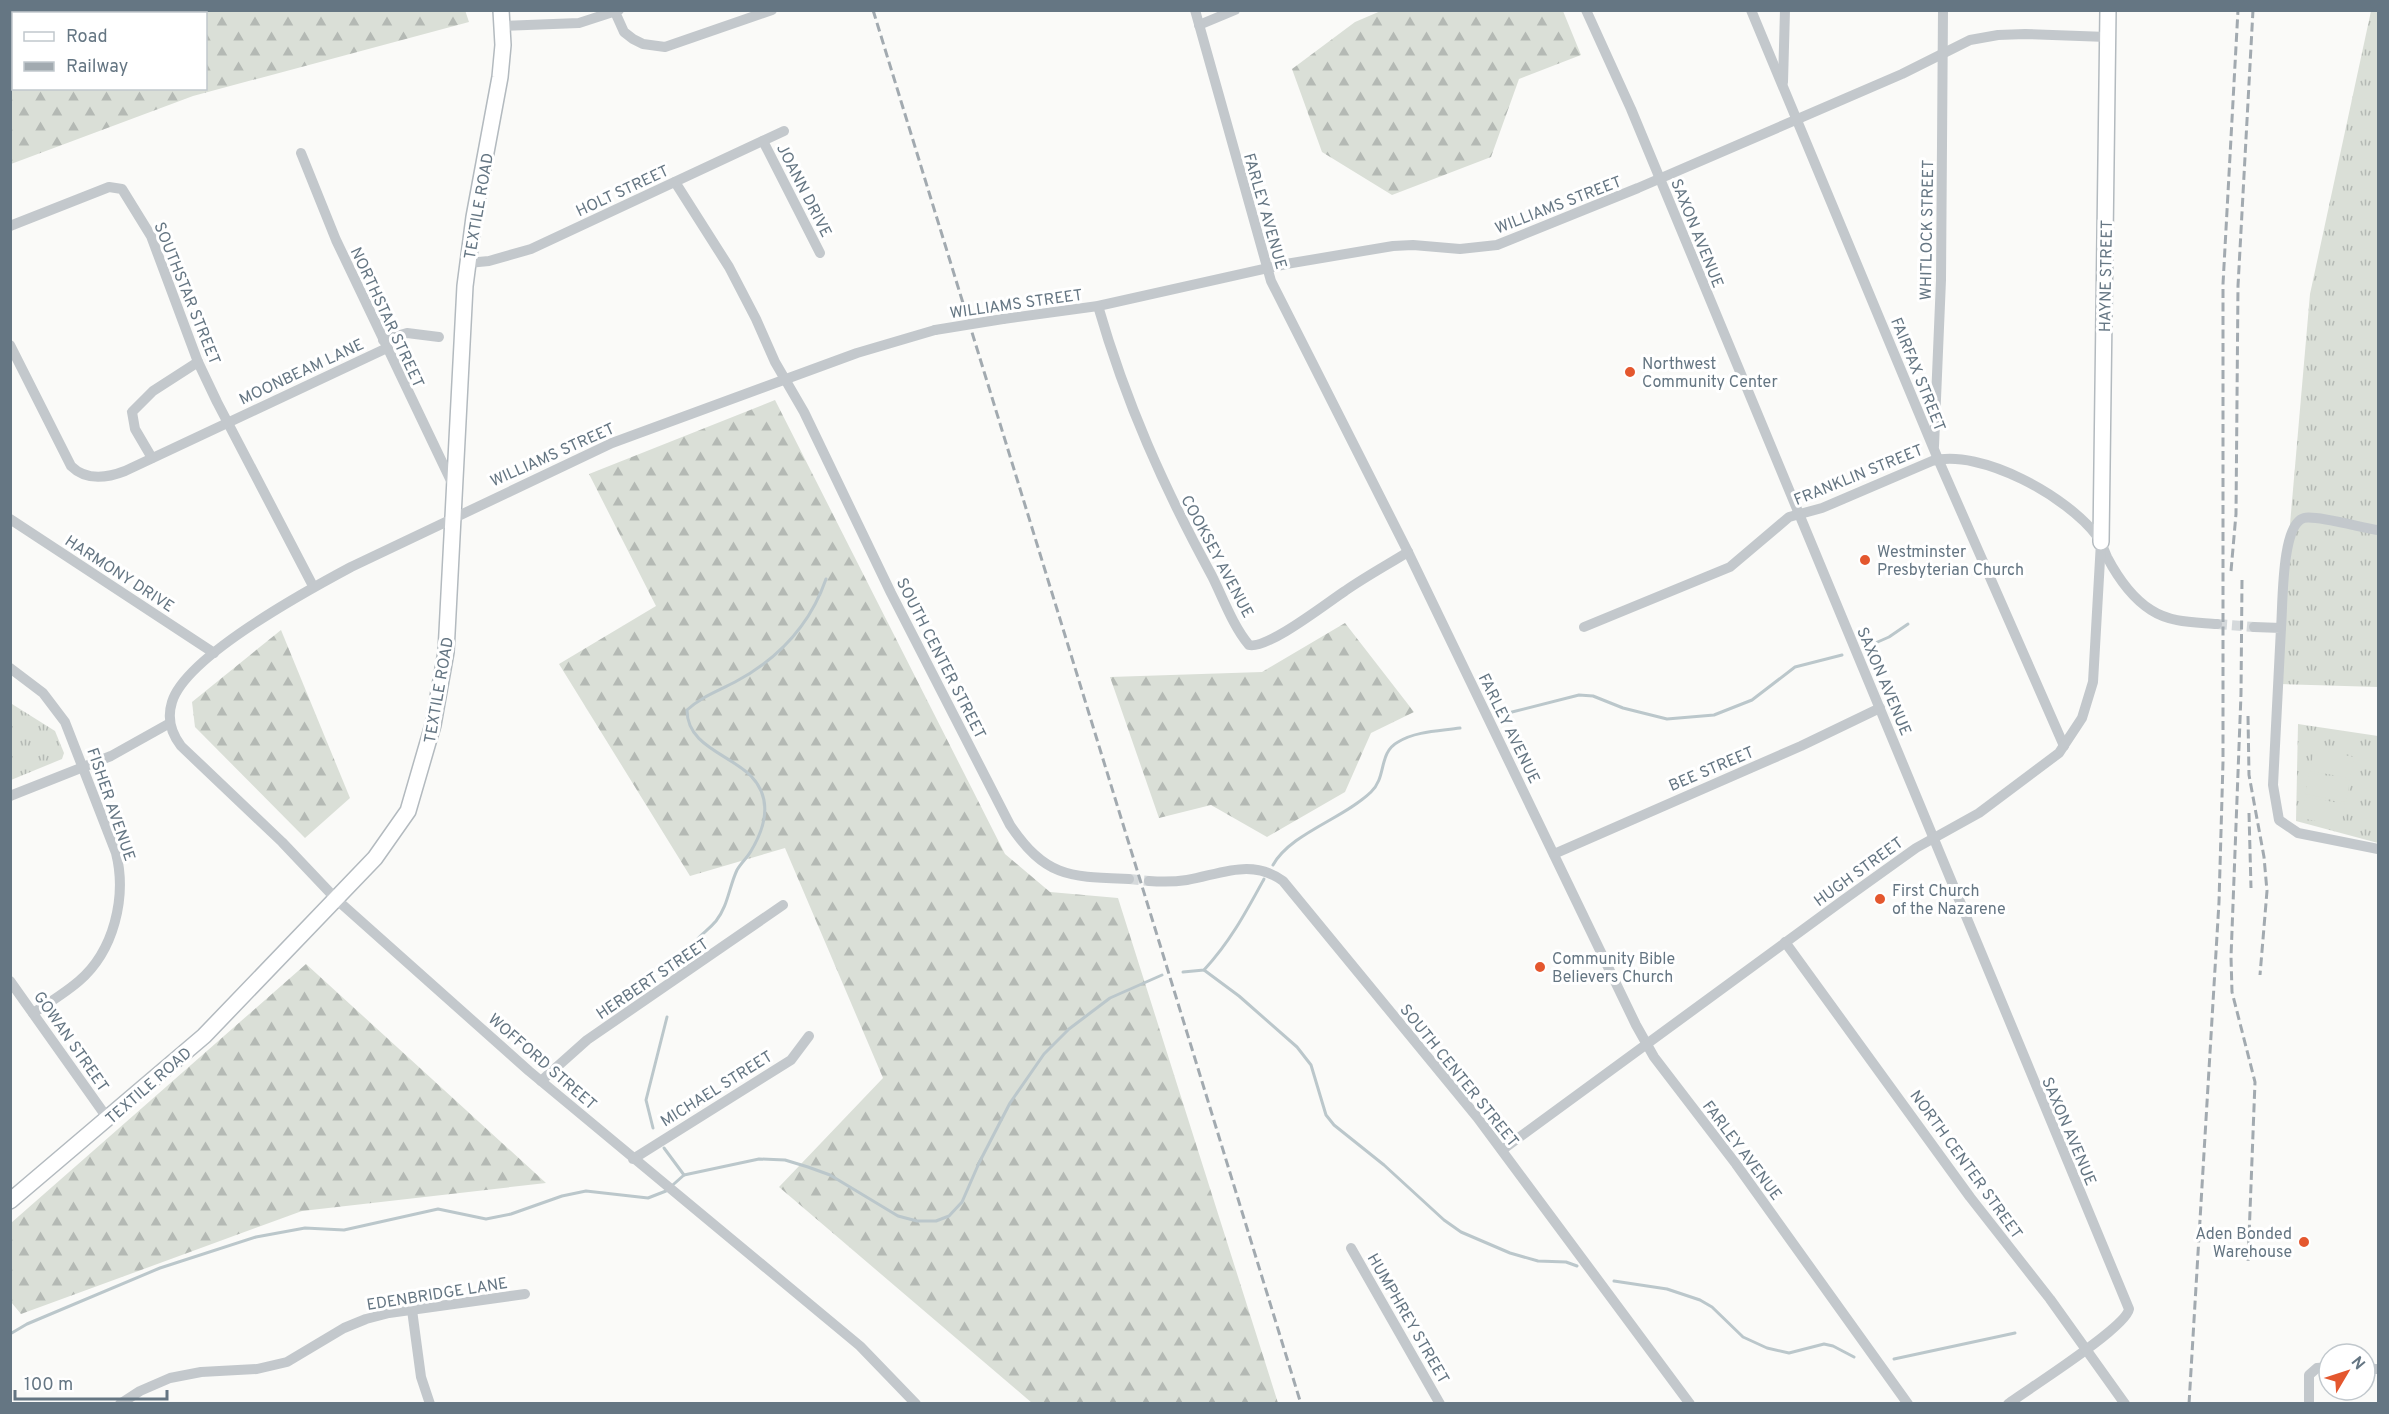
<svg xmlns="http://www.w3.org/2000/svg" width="2389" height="1414" font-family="Overpass,sans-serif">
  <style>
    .grass { fill: url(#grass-tufts) }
    .forest { fill: url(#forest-firs); fill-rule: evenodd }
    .pitch { fill: #dadfd7 }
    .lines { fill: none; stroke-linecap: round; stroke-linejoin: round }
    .stream { stroke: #bbc7cb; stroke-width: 3 }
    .street-tunnel { stroke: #d5d9db; stroke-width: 10; stroke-dasharray: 10 5; stroke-linecap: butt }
    .secondary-casing { stroke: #b3babf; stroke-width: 18 }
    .street { stroke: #c3c8cc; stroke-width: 10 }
    .secondary { stroke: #fff; stroke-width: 15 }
    .rail { stroke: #a2aab0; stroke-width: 3; stroke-dasharray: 9 4.5; stroke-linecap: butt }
    .street-bridge { stroke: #c3c8cc; stroke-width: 10 }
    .poi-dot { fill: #e4572e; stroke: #fff; stroke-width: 2 }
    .labels { text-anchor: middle; stroke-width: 6; stroke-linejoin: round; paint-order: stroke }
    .street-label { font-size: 16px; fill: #657683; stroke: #fff }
    .poi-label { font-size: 16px; fill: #657683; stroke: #fff; text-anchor: start }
  </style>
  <defs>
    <pattern id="grass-tufts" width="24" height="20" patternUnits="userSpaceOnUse" patternTransform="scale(1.5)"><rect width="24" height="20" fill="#dadfd7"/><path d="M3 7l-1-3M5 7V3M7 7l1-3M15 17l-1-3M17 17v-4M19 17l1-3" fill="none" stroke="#b4b9b4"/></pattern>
    <pattern id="forest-firs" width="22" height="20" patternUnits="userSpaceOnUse" patternTransform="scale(1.5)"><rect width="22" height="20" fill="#dadfd7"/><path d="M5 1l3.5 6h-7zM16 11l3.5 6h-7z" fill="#b4b9b4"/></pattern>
  </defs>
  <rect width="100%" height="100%" fill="#fafaf8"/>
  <g class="grass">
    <polygon points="2371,11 2378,11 2378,687 2279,684 2281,628 2310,294"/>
    <polygon points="12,704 55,731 64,753 62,759 11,780"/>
    <polygon points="2298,724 2378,736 2378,843 2296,821"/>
  </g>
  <g class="forest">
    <path d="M 465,10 L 469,22 L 193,96 L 11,164 L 11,11 ZM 14,14 L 206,14 L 206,88 L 14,88 Z"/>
    <polygon points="1383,10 1563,11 1581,55 1519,79 1491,157 1392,195 1322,152 1292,69 1355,22"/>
    <polygon points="775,400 1005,854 1050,892 1118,898 1278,1403 1032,1403 779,1187 883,1078 785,848 690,876 559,664 656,606 589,474"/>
    <polygon points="1345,623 1414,712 1371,733 1345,792 1267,837 1211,805 1159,818 1110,677 1262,672"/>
    <polygon points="281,630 350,798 305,838 195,727 192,702"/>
    <polygon points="306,964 546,1183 302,1211 21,1314 11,1302 11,1223"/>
  </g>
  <g class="pitch">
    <polygon points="2314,749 2354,757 2350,778 2310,771"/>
    <polygon points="2309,773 2350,780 2346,802 2305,794"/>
    <polygon points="2305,797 2345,804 2341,826 2301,818"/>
  </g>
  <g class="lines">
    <g class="stream">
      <polyline points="1864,648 1889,637 1908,624"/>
      <polyline points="1504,714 1579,695 1593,696 1623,708 1667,719 1714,715 1752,700 1795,667 1842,655"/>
      <path d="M 1273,865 C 1291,833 1343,819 1371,792 C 1387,777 1378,753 1398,742 C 1416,731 1440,731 1460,728"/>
      <path d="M 690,952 C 697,935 705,934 716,921 C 728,906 729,887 737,870 C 741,863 747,858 751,851 C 766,826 773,799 751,776 C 729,754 687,746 687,710 C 701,697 718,691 735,682 C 778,659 810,625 826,579"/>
      <polyline points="1204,970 1239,996 1297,1047 1311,1065 1326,1115 1334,1125 1384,1165 1444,1220 1461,1232 1510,1253 1538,1261 1566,1262 1577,1266"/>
      <path d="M 1183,972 L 1204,970 C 1230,942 1246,912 1264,879"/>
      <polyline points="653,1128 646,1100 667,1017"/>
      <polyline points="664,1148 684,1175"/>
      <polyline points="1614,1281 1667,1289 1700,1300 1712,1307 1743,1337 1767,1348 1789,1353 1824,1344 1833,1346 1854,1357"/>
      <polyline points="10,1334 27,1324 160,1268 256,1237 305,1228 344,1230 438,1209 486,1219 511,1214 562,1196 586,1191 648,1198 666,1191 684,1175 759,1159 785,1160 808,1167 830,1175 898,1216 917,1221 936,1221 949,1216 962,1202 979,1163 1010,1103 1044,1054 1069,1029 1110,998 1162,975"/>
      <polyline points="1894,1359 2015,1333"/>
    </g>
    <g class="street-tunnel">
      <polyline points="2217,624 2254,627"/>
      <polyline points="1129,879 1149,881"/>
    </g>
    <g class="secondary-casing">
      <g id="secondary">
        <polyline points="2101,542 2108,10"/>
        <polyline points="10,1201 204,1036 375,858 408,811 433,725 446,652 465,286 474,217 500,77 503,45 501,10"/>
      </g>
    </g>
    <g class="street">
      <polyline points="1195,10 1271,281 1408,552 1636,1025 1654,1057 1736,1164 1908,1404"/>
      <path d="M 1586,10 L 1631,109 L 2129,1309 C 2126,1328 2028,1389 2008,1404"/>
      <polyline points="1751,10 1938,459 2064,746"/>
      <polyline points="615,12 624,32 633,39 643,44 665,47 772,10"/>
      <polyline points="1199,25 1235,10"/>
      <polyline points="503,26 579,23 619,10"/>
      <polyline points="1783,82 1785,10"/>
      <polyline points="763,141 820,253"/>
      <polyline points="301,153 336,240 454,487"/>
      <path d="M 675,182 L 729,267 L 756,319 L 775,362 L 804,412 L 891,593 L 1010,825 C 1046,878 1070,877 1129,879"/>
      <polyline points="10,226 109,187 122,189 151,236 198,362 217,402 313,586"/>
      <polyline points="468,263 489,261 531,249 784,131"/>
      <path d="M 1098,306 C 1126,403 1164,488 1212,576 C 1223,598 1233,626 1249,645 C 1267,650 1328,602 1345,591 C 1365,577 1387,565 1408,552"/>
      <polyline points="1003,319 1098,306 1286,264 1393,246 1413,245 1460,249 1497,245 1638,188 1902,74 1970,40 1998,35 2025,34 2107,37"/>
      <polyline points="383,340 407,333 439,337"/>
      <path d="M 10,345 L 71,466 C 86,481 107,478 125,471 L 387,348"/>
      <polyline points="1934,446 1941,280 1943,10"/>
      <polyline points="152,458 135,429 132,412 153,391 198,362"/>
      <polyline points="10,519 214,653"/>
      <path d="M 1584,627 L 1730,567 L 1789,517 L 1822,508 L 1932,461 C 1981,448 2068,497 2097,536 C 2102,543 2104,550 2107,557 C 2117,576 2132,598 2151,610 C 2171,623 2194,622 2217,624"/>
      <polyline points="2254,627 2281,628 2273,785 2279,820 2298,833 2378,849"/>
      <path d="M 2281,628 C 2283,606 2281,524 2304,518 C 2316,515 2363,528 2378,530"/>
      <path d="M 10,668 L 43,693 L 65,722 L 116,853 C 127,897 114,951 79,981 C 65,993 49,1003 33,1013"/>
      <polyline points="10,796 111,756 170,723"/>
      <polyline points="1554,854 1801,746 1880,708"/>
      <path d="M 1149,881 C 1162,882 1174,882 1187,880 C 1221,874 1252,858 1283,881 L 1477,1117 L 1690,1404"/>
      <polyline points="1785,942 1970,1197 2050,1299 2125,1404"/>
      <polyline points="10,981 108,1119"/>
      <polyline points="541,1081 587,1040 783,905"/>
      <polyline points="1502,1150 1842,901 1916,848 1979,813 2059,753 2082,718 2093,682 2101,542"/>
      <polyline points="633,1159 791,1060 809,1036"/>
      <polyline points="1351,1248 1440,1404"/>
      <polyline points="412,1310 421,1377 430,1404"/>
      <polyline points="2365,1369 2378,1369"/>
      <polyline points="120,1404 140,1391 170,1378 201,1372 257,1369 287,1362 344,1328 366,1319 389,1313 525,1294"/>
      <path d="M 916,1404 L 860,1346 L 529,1071 L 336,899 L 282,842 L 181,746 C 171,733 167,718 172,702 C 186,656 308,590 351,567 L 612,443 L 857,353 L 935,330"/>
      <polyline points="2309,1404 2309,1375 2317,1368 2329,1367"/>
    </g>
    <use href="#secondary" class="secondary"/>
    <g class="rail">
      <polyline points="873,10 1301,1404"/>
      <polyline points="2231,571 2236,514 2238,286 2253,10"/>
      <polyline points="2242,580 2241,694 2231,957 2232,992 2255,1082 2248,1263"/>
      <polyline points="2248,716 2249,775 2264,857 2267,891 2260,975"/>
      <polyline points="2249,813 2251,888"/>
      <polyline points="2189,1404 2219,902 2223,762 2223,284 2238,10"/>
    </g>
    <polyline class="street-bridge" points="935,330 1003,319"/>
  </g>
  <g class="poi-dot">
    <circle cx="1630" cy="372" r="6"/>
    <circle cx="1865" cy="560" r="6"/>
    <circle cx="1880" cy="899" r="6"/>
    <circle cx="1540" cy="967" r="6"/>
    <circle cx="2304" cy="1242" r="6"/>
  </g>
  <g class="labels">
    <g class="street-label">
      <text transform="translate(622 190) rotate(-25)" y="6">HOLT STREET</text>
      <text transform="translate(805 190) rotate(63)" y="6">JOANN DRIVE</text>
      <text transform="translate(1558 204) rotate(-21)" y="6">WILLIAMS STREET</text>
      <text transform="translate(478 206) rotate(-80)" y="6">TEXTILE ROAD</text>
      <text transform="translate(1266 211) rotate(74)" y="6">FARLEY AVENUE</text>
      <text transform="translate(1926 230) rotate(-89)" y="6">WHITLOCK STREET</text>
      <text transform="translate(1698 233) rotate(68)" y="6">SAXON AVENUE</text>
      <text transform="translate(2105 276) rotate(-89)" y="6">HAYNE STREET</text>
      <text transform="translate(188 293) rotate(68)" y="6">SOUTHSTAR STREET</text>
      <text transform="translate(1016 303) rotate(-8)" y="6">WILLIAMS STREET</text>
      <text transform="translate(388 317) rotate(65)" y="6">NORTHSTAR STREET</text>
      <text transform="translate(301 371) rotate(-25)" y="6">MOONBEAM LANE</text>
      <text transform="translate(1919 374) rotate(68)" y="6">FAIRFAX STREET</text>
      <text transform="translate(552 454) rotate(-24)" y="6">WILLIAMS STREET</text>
      <text transform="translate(1858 474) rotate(-22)" y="6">FRANKLIN STREET</text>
      <text transform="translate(1218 556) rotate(62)" y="6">COOKSEY AVENUE</text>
      <text transform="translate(120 573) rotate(33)" y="6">HARMONY DRIVE</text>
      <text transform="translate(942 658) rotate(63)" y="6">SOUTH CENTER STREET</text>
      <text transform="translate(1885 681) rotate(67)" y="6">SAXON AVENUE</text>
      <text transform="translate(438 690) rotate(-80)" y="6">TEXTILE ROAD</text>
      <text transform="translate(1510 728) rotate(64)" y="6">FARLEY AVENUE</text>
      <text transform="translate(1711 768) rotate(-23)" y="6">BEE STREET</text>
      <text transform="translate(112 804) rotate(71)" y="6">FISHER AVENUE</text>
      <text transform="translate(1858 871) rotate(-36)" y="6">HUGH STREET</text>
      <text transform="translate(652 978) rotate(-34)" y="6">HERBERT STREET</text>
      <text transform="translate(72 1041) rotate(55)" y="6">GOWAN STREET</text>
      <text transform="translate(543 1061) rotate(41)" y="6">WOFFORD STREET</text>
      <text transform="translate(1460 1075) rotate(51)" y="6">SOUTH CENTER STREET</text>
      <text transform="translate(148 1085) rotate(-41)" y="6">TEXTILE ROAD</text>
      <text transform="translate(716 1088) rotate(-32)" y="6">MICHAEL STREET</text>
      <text transform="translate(2070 1131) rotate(67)" y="6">SAXON AVENUE</text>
      <text transform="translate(1743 1150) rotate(53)" y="6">FARLEY AVENUE</text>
      <text transform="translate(1967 1164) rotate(54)" y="6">NORTH CENTER STREET</text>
      <text transform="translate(437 1293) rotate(-9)" y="6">EDENBRIDGE LANE</text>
      <text transform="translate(1409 1318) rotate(60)" y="6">HUMPHREY STREET</text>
    </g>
    <g class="poi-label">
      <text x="1642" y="369">Northwest<tspan x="1642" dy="18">Community Center</tspan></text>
      <text x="1877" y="557">Westminster<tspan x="1877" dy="18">Presbyterian Church</tspan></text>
      <text x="1892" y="896">First Church<tspan x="1892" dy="18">of the Nazarene</tspan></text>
      <text x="1552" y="964">Community Bible<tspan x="1552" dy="18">Believers Church</tspan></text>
      <text x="2292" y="1239" text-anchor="end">Aden Bonded<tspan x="2292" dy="18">Warehouse</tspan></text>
    </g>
  </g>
  <rect width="2389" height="1414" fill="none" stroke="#657683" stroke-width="24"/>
  <rect x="12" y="12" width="195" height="78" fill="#ffffff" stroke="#c1c8cd" stroke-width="1.5"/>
  <rect x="24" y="32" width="30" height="9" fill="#ffffff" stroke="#c1c8cd" stroke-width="1.5"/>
  <text x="66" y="42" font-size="18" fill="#657683">Road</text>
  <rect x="24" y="62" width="30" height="9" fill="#a2aab0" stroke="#c1c8cd" stroke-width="1.5"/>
  <text x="66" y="72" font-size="18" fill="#657683">Railway</text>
  <g transform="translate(2347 1372) rotate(51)"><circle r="28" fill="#ffffff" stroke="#c1c8cd" stroke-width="1.5"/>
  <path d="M0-4.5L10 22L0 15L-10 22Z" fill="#e4572e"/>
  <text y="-9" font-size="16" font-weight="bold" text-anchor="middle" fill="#657683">N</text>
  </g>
  <path d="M15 1390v9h152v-9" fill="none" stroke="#657683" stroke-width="3"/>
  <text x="24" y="1390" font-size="18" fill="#657683" stroke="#ffffff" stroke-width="4.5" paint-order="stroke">100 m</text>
</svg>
